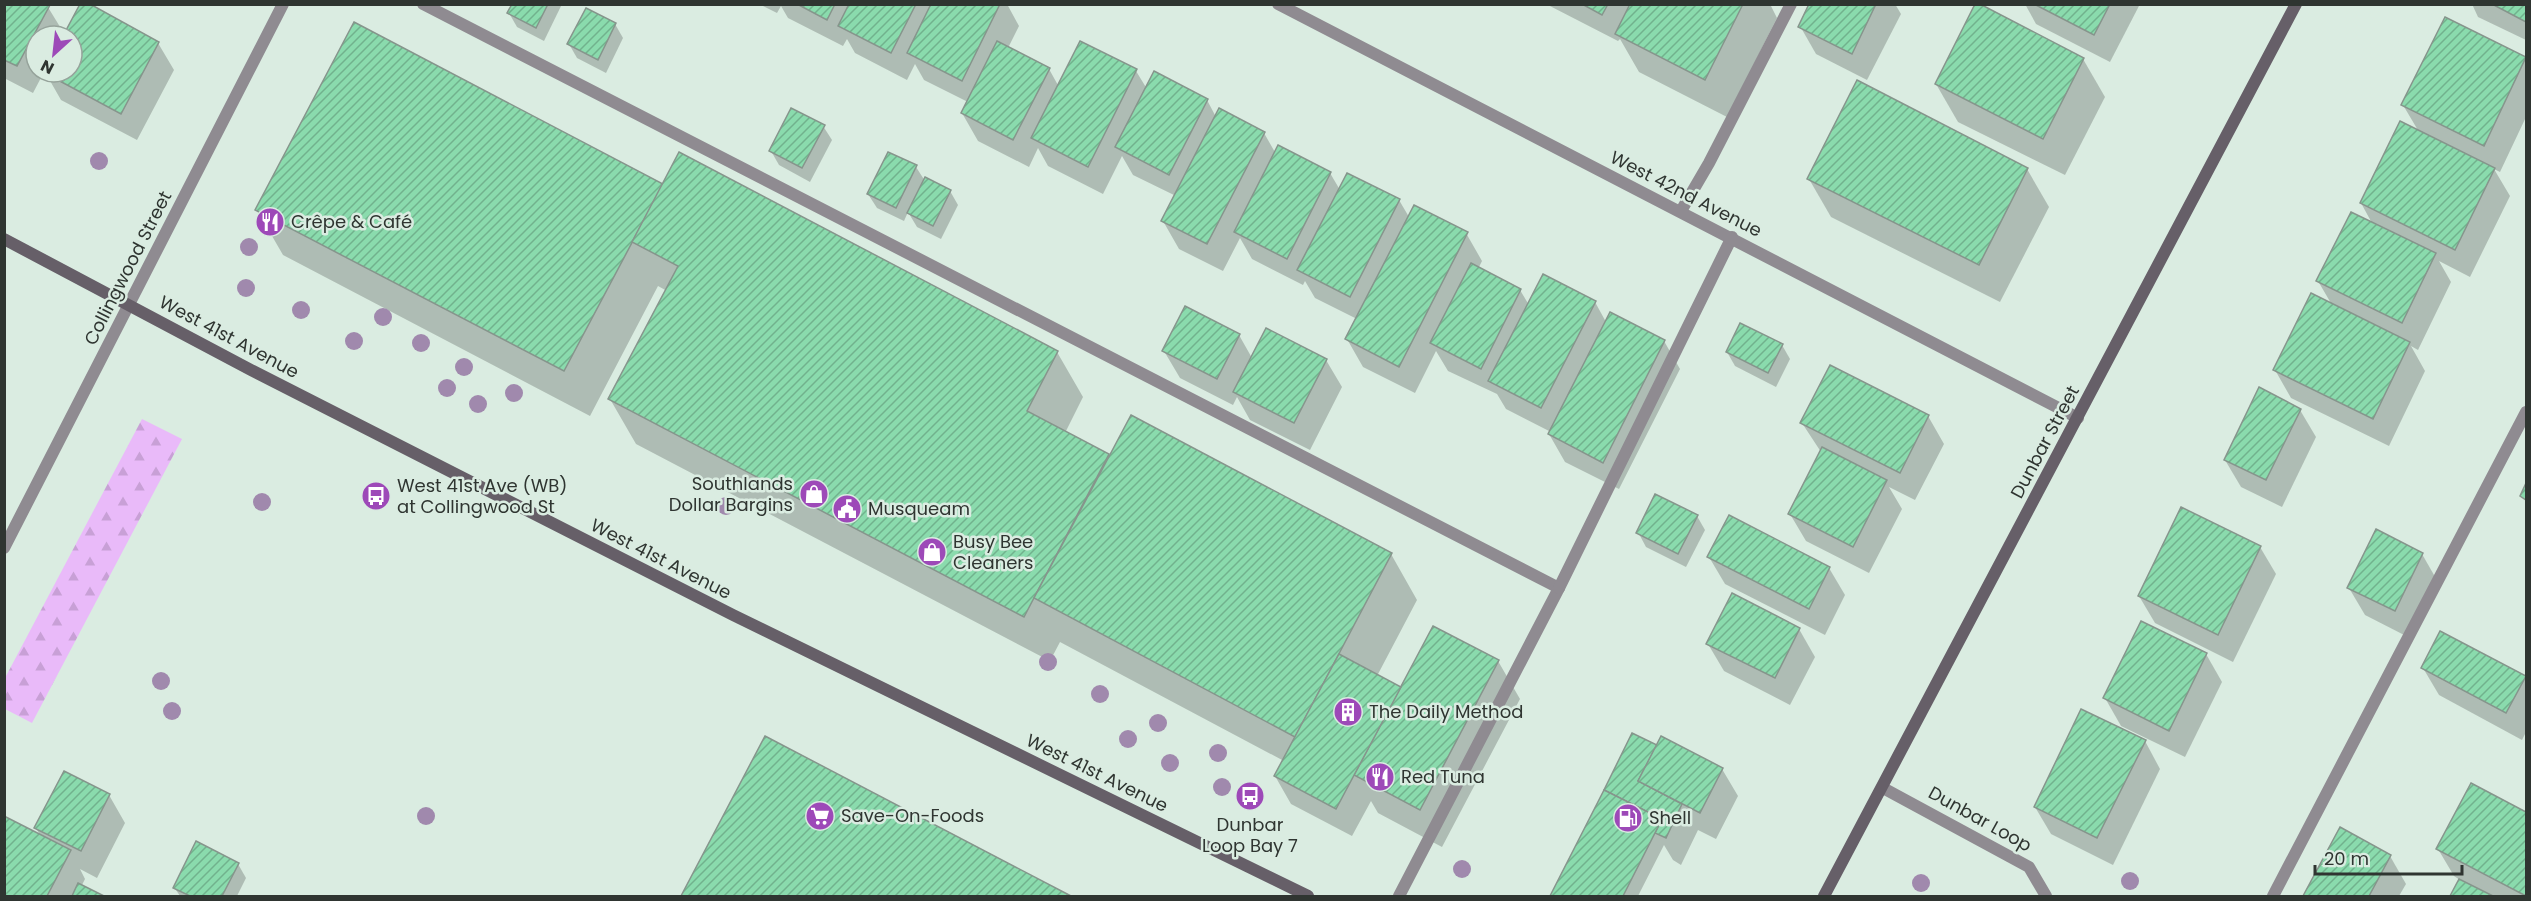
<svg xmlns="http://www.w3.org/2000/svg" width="2531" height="901" font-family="Poppins,sans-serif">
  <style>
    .forest { fill: url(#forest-firs) }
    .shadow { fill: #0003 }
    .building { fill: url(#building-hatch); stroke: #86958c; stroke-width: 1.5 }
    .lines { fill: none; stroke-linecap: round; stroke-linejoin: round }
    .service { stroke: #8f8b91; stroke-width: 12 }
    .minor { stroke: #8f8b91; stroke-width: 12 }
    .secondary { stroke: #665f68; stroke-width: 12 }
    .tree { fill: #a089ad }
    .labels { text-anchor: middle; stroke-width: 5; stroke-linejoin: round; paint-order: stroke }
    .street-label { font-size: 18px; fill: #2f3531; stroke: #daece1 }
    .poi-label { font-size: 18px; fill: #2f3531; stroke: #daece1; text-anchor: start }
  </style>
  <defs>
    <pattern id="forest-firs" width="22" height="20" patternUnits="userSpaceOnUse" patternTransform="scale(1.5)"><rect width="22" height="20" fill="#e9baf9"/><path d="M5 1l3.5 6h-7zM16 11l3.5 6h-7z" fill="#c8a0d6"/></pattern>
    <pattern id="building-hatch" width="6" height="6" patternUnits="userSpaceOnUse" patternTransform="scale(1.5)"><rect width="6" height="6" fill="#8adbad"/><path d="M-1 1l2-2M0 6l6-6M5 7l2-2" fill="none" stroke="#71b28d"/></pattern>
  </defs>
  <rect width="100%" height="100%" fill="#daece1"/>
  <polygon class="forest" points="142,419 182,439 32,723 5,709 5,678"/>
  <g class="shadow">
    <polygon points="4,4 46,4 65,35 158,43 174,70 137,140 61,100 45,72 72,72 72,36 36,36 36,72 44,72 33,93 4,78"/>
    <polygon points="513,4 562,4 544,41 517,27 509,13"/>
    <polygon points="759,4 1007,4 1019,26 1008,48 1049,69 1059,87 1081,43 1136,71 1147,89 1207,100 1216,117 1264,133 1276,154 1330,173 1340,190 1399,200 1409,217 1466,233 1482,261 1478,269 1520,290 1529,305 1595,302 1606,322 1664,341 1680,369 1619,489 1565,462 1549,434 1551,432 1506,409 1497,394 1448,371 1436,351 1415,393 1363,367 1347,339 1357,319 1315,298 1305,281 1303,285 1252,259 1240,238 1223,271 1179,249 1163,221 1176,196 1133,175 1122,156 1103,194 1048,166 1038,148 1029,167 978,141 962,113 968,102 924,80 915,64 907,80 855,53 847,39 843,46 788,18 781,6 777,13"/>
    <polygon points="1546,4 1770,4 1777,18 1727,117 1639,72 1620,39 1618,41"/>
    <polygon points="1811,4 1895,4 1901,14 1867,80 1816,54 1800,26"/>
    <polygon points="2025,4 2140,4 2110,62 2036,24"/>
    <polygon points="2472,4 2526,4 2526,40 2478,17"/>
    <polygon points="2445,19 2526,58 2526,117 2500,172 2494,169 2510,196 2470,277 2439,261 2451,282 2418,350 2411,346 2425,371 2389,446 2291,398 2275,370 2332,305 2318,281 2373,225 2361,203 2419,132 2403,105"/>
    <polygon points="615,24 623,38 606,73 577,58 569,44"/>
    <polygon points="2083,59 2105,97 2065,175 1958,122 1936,84"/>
    <polygon points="823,126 832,140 810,182 779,165 771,151"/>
    <polygon points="916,167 925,181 950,191 958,205 941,239 917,227 908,212 904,221 877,208 868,194"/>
    <polygon points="2027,169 2049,207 2000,302 1831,217 1809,179"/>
    <polygon points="664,186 1057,352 1083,397 1065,433 1110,456 1391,554 1417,600 1377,676 1402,689 1498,661 1520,699 1442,847 1378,813 1371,801 1352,836 1291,804 1275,776 1284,761 1060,642 1050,661 636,444 610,399 667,291 658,286 590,416 283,255 257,210"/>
    <polygon points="1239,335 1252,358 1326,360 1342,387 1310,450 1250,420 1237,397 1233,405 1180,378 1164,351"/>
    <polygon points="1782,345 1790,359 1776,387 1735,366 1727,352"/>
    <polygon points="2300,410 2316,437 2282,507 2241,487 2225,460"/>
    <polygon points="1928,416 1944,444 1915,500 1889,487 1902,509 1869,573 1806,541 1790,514 1821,452 1802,423"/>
    <polygon points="1697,516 1705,530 1686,567 1646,547 1638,532"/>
    <polygon points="2260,547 2276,574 2233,662 2155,623 2139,596"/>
    <polygon points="2422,554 2438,582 2410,638 2365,615 2349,588"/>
    <polygon points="1709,557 1829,568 1845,595 1825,635 1725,584"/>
    <polygon points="1799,629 1815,657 1790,705 1724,671 1708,644"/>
    <polygon points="2206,654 2222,682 2185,757 2121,726 2105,698"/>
    <polygon points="2423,668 2525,677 2526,732 2522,740 2439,695"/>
    <polygon points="1633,735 1657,747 1722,769 1738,796 1716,839 1698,830 1681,865 1673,860 1664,845 1638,896 1552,896"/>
    <polygon points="765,738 1068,896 682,896"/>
    <polygon points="2145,741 2160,769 2113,865 2051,834 2035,807"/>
    <polygon points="64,773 109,795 125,823 97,878 80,869 85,879 81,887 101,896 4,896 4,818 41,837 36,828"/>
    <polygon points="2472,785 2526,814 2526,896 2452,896 2460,880 2454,876 2438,849"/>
    <polygon points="2340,829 2390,856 2406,884 2399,896 2304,896"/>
    <polygon points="238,864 246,878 237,896 180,896 174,887"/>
  </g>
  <g class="building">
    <polygon points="4,4 50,5 17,66 4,60"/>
    <polygon points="80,4 90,4 159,42 121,114 43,72 72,72 72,36 63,36"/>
    <polygon points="512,4 548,4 536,28 507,13"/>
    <polygon points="797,4 835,4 827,20"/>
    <polygon points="849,4 916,4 891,53 838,26"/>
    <polygon points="931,4 1000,4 962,81 907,53"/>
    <polygon points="1582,4 1608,4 1602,15"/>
    <polygon points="1630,4 1743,4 1705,80 1615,34"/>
    <polygon points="1809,4 1876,4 1852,54 1798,27"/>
    <polygon points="1975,4 1980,4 2084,58 2043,139 1935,84"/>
    <polygon points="2034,4 2110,4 2094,35"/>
    <polygon points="2492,4 2526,4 2526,22"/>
    <polygon points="586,8 616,23 598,60 567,44"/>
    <polygon points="2445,17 2526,57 2484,146 2401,105"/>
    <polygon points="354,22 663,184 564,371 255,210"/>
    <polygon points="997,41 1050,68 1013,140 961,113"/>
    <polygon points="1080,41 1137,69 1088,167 1031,138"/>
    <polygon points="1154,71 1208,99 1169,175 1115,147"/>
    <polygon points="1857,80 2028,168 1979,265 1807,179"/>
    <polygon points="791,108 825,125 802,168 769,151"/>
    <polygon points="1219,108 1265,132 1207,244 1161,221"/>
    <polygon points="2400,121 2495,168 2455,250 2360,203"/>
    <polygon points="1278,145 1331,172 1287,259 1234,232"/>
    <polygon points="679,152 1058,351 1027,411 1109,454 1024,617 608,399 678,266 632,242"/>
    <polygon points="888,152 917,165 896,208 867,194"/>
    <polygon points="1347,173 1400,199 1350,297 1297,270"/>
    <polygon points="925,177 951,190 933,226 907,213"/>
    <polygon points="1414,205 1468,232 1399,367 1345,339"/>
    <polygon points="2351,212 2436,253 2402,323 2316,281"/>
    <polygon points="1471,263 1521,289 1481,369 1430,343"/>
    <polygon points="1543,274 1596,301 1541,408 1488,381"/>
    <polygon points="2311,293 2410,342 2373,419 2273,370"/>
    <polygon points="1185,306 1240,334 1217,379 1162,351"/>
    <polygon points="1610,312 1665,340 1603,463 1548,434"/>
    <polygon points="1740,323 1783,344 1768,373 1726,352"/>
    <polygon points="1266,328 1327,359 1294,423 1233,392"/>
    <polygon points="1830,365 1929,415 1900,473 1800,423"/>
    <polygon points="2259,387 2301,409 2266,480 2224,460"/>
    <polygon points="1131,415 1392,553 1295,737 1034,598"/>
    <polygon points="1822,447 1887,480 1853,547 1788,514"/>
    <polygon points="2526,483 2526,500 2520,496"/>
    <polygon points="1655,494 1698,515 1678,554 1636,533"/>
    <polygon points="2181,507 2261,546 2218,635 2138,596"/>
    <polygon points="1729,515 1830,567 1809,609 1707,557"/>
    <polygon points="2376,529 2423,553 2395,611 2347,588"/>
    <polygon points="1732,593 1800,628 1775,678 1706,644"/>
    <polygon points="2141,621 2207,653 2169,731 2103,698"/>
    <polygon points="1433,626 1499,660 1420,810 1354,775"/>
    <polygon points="2440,631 2526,676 2506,713 2421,668"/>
    <polygon points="1339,654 1401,687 1336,809 1274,776"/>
    <polygon points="2081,709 2146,740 2097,838 2034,807"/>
    <polygon points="1632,733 1657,745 1638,781 1682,804 1666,838 1655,833 1662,819 1604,790"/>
    <polygon points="765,736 1071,896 681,896"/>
    <polygon points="1661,736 1723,768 1700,813 1638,781"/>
    <polygon points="64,771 110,794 81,851 34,828"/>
    <polygon points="2471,783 2526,812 2526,896 2436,849"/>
    <polygon points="1604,790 1662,819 1623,896 1550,896"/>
    <polygon points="4,816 71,850 47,896 4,896"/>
    <polygon points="2340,827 2391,855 2369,896 2303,896"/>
    <polygon points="196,841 239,863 222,896 190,896 173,888"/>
    <polygon points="2459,879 2493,896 2450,896"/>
    <polygon points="78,883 104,896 72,896"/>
  </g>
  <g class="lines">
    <g class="service">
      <polyline points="423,4 1559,588 1399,896"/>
      <polyline points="1681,211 1709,163 1791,4"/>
      <polyline points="1559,588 1732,237"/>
      <polyline points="1883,788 2029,867 2046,896"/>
      <polyline points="2273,896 2526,412"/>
    </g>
    <g class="minor">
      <polyline points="1278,4 2078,418"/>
      <polyline points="4,548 283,4"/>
    </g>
    <g class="secondary">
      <polyline points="4,239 251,370 733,615 1308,896"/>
      <polyline points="1824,896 2296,4"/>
    </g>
  </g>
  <g class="tree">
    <circle cx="99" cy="161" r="9"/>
    <circle cx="249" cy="247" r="9"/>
    <circle cx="246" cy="288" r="9"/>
    <circle cx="301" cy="310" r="9"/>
    <circle cx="383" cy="317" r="9"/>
    <circle cx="354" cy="341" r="9"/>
    <circle cx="421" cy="343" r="9"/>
    <circle cx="464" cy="367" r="9"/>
    <circle cx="447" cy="388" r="9"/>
    <circle cx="514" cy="393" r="9"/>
    <circle cx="478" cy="404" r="9"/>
    <circle cx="262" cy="502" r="9"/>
    <circle cx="726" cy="506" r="9"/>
    <circle cx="1048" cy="662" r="9"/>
    <circle cx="161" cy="681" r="9"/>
    <circle cx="1100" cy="694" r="9"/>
    <circle cx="172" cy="711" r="9"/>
    <circle cx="1158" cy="723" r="9"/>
    <circle cx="1128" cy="739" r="9"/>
    <circle cx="1218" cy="753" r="9"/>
    <circle cx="1170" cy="763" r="9"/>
    <circle cx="1222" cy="787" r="9"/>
    <circle cx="426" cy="816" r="9"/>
    <circle cx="1462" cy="869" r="9"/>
    <circle cx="2130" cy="881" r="9"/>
    <circle cx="1921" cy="883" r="9"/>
  </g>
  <defs>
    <g id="restaurant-disc" transform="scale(1.5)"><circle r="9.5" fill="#9d49b8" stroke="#daece1"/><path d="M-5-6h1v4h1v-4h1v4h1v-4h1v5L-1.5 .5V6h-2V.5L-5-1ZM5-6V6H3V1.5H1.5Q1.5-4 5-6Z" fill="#fff"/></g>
    <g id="shop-disc" transform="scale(1.5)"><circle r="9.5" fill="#9d49b8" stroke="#daece1"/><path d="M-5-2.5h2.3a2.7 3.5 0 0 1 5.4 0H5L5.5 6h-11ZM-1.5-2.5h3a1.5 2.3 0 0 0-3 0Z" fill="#fff"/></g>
    <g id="bus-disc" transform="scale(1.5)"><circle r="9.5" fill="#9d49b8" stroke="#daece1"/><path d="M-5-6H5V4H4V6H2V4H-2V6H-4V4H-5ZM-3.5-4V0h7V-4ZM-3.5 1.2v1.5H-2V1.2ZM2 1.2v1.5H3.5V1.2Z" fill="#fff"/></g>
    <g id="civic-disc" transform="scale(1.5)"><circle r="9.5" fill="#9d49b8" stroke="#daece1"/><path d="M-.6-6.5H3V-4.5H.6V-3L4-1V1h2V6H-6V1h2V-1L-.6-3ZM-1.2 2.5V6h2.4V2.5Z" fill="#fff"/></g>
    <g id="building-disc" transform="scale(1.5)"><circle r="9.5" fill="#9d49b8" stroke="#daece1"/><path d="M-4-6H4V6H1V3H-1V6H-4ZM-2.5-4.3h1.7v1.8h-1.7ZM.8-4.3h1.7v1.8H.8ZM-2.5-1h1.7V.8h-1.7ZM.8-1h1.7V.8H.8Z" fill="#fff"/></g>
    <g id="supermarket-disc" transform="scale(1.5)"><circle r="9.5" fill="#9d49b8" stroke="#daece1"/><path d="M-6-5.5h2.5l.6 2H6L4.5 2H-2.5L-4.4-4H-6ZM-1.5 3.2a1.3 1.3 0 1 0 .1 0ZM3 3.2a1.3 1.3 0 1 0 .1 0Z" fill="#fff"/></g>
    <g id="fuel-disc" transform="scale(1.5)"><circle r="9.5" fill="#9d49b8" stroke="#daece1"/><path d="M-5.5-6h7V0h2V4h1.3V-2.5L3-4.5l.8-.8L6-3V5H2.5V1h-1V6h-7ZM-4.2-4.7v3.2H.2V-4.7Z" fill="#fff"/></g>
  </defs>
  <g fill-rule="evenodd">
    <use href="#restaurant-disc" x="270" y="222"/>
    <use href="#shop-disc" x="814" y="494"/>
    <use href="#bus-disc" x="376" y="496"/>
    <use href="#civic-disc" x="847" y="509"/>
    <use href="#shop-disc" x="932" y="552"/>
    <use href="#building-disc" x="1348" y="712"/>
    <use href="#restaurant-disc" x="1380" y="777"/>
    <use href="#bus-disc" x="1250" y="796"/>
    <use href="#supermarket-disc" x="820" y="816"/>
    <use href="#fuel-disc" x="1628" y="818"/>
  </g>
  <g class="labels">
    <g class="street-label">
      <text transform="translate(1686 194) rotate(27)" y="6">West 42nd Avenue</text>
      <text transform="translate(128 268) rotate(-63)" y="6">Collingwood Street</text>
      <text transform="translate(229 337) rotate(28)" y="6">West 41st Avenue</text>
      <text transform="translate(2045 442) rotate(-62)" y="6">Dunbar Street</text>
      <text transform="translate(661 559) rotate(27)" y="6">West 41st Avenue</text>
      <text transform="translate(1097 773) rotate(26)" y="6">West 41st Avenue</text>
      <text transform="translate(1980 819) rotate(29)" y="6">Dunbar Loop</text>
    </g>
    <g class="poi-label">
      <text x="291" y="228">Crêpe &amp; Café</text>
      <text x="793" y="490" text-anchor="end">Southlands<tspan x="793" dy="21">Dollar Bargins</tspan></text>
      <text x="397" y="492">West 41st Ave (WB)<tspan x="397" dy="21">at Collingwood St</tspan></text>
      <text x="868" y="515">Musqueam</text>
      <text x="953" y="548">Busy Bee<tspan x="953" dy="21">Cleaners</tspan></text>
      <text x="1369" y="718">The Daily Method</text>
      <text x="1401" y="783">Red Tuna</text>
      <text x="841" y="822">Save-On-Foods</text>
      <text x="1649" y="824">Shell</text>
      <text x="1250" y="831" text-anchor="middle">Dunbar<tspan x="1250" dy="21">Loop Bay 7</tspan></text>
    </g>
  </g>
  <rect width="2531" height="901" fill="none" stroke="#2f3531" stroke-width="12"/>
  <g transform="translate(54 54) rotate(207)"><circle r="28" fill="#daece1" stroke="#96a39b" stroke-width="1.5"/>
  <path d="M0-4.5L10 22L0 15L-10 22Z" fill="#9d49b8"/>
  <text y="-9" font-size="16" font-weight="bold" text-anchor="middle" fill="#2f3531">N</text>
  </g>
  <path d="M2315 865v9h147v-9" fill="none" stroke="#2f3531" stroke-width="3"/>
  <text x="2324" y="865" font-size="18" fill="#2f3531" stroke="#daece1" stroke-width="4.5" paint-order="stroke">20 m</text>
</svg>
